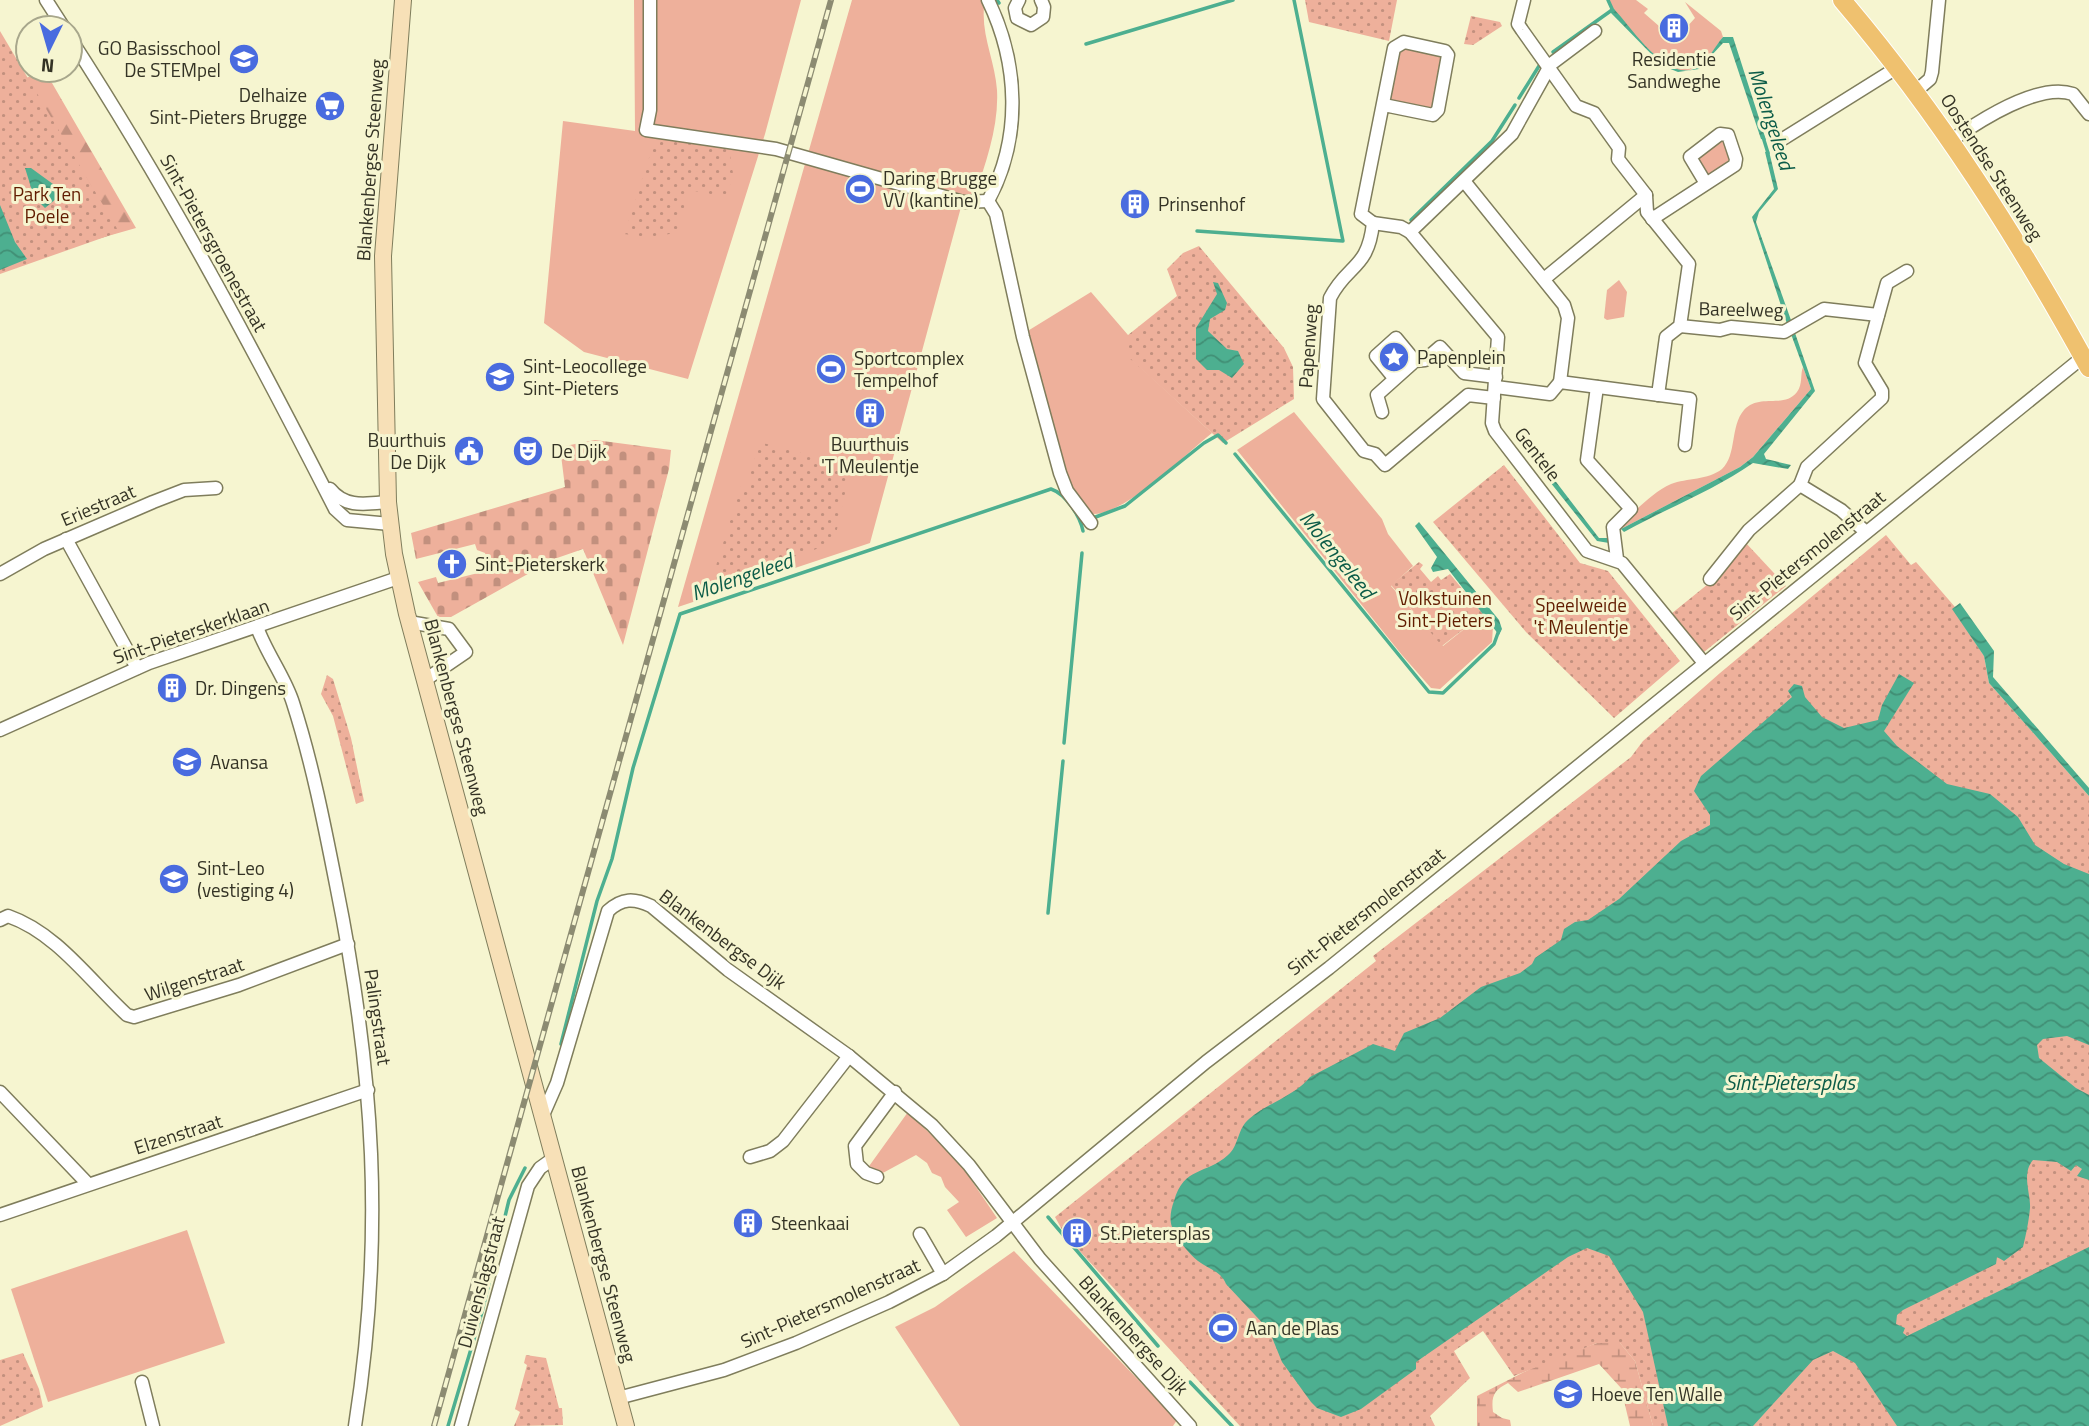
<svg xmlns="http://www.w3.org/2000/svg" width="2089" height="1426" font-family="'Titillium Web',sans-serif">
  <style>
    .grass { fill: #eeb09b }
    .forest { fill: url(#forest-firs) }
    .wetland { fill: url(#wetland-marsh) }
    .cemetery { fill: url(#cemetery-stones) }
    .park { fill: url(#park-dots) }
    .water { fill: url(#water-waves) }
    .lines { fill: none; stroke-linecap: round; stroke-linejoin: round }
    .stream { stroke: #4daf90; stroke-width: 3.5 }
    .street-casing { stroke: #7f7d5c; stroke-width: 15 }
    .secondary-casing { stroke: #7f7d5c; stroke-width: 18 }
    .primary-casing { stroke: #fff; stroke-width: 20 }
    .street { stroke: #fff; stroke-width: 12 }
    .secondary { stroke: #f7e0b7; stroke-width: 16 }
    .primary { stroke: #efc16f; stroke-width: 18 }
    .rail-casing { stroke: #8c8b72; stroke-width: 6 }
    .rail { stroke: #f6f5d0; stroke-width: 3.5; stroke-dasharray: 10; stroke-linecap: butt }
    .labels { text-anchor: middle; stroke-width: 6; stroke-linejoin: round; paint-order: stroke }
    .poi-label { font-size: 19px; fill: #343325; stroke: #f6f5d0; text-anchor: start }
    .street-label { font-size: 19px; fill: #343325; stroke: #f6f5d0 }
    .park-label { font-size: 19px; fill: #611c00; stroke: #f6f5d0 }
    .water-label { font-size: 21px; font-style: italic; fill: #0c5c48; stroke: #f6f5d0 }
  </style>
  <defs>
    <pattern id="forest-firs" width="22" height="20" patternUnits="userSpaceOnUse" patternTransform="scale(1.75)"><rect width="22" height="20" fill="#eeb09b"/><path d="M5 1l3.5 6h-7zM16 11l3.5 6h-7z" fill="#c2907e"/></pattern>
    <pattern id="wetland-marsh" width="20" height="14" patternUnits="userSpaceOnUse" patternTransform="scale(1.75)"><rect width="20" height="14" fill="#eeb09b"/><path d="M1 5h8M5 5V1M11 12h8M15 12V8" fill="none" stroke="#c2907e"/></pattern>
    <pattern id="cemetery-stones" width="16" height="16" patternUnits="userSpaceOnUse" patternTransform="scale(1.75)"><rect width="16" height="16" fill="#eeb09b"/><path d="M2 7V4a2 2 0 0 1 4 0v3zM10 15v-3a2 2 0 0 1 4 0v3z" fill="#c2907e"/></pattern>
    <pattern id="park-dots" width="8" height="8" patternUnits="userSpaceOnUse" patternTransform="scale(1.75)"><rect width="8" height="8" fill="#eeb09b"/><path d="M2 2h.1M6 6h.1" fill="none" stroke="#c2907e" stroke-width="1.8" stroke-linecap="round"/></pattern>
    <pattern id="water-waves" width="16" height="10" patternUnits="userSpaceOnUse" patternTransform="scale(1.75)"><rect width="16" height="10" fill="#4daf90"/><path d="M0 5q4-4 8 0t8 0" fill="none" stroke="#418f75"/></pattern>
  </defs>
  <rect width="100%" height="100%" fill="#f6f5d0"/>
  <g class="grass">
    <polygon points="634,0 801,0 765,134 688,379 584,352 544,323 563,121 635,131"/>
    <path d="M 852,0 L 985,0 C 979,32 995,59 997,90 C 999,126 986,162 975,195 L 964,196 L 870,543 L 678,607 Z"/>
    <path d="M 1608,0 L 1636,0 L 1648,9 L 1644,13 L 1675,40 L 1695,18 L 1685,2 L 1721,31 L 1723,37 C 1714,48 1707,65 1693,69 C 1687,71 1678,71 1672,68 C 1656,61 1614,14 1608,0 Z"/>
    <polygon points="1406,47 1443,57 1432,111 1390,102 1400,50"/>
    <polygon points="1720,139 1724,139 1731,158 1710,176 1706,175 1696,157"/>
    <polygon points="1619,280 1627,292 1624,317 1607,320 1604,318 1607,290"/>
    <path d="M 1091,292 L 1128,335 L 1128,356 L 1212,433 C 1184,455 1125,516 1091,514 L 1071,491 L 1026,332 Z"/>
    <path d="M 1803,367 L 1811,389 L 1753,457 L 1740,467 L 1621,529 L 1631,519 L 1632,513 C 1644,503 1657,490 1671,484 C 1687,478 1708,480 1722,469 C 1737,455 1730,426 1744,410 C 1760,393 1784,409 1797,392 C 1803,384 1800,374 1803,367 Z"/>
    <polygon points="1294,412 1382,519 1388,534 1413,566 1391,586 1443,646 1483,614 1493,626 1492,642 1440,689 1431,688 1402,655 1237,450"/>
    <polygon points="908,1112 959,1162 997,1218 966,1237 947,1210 959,1202 945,1187 941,1177 932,1173 927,1163 916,1155 881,1174 867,1169"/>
    <polygon points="187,1230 225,1343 48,1402 11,1289"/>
    <polygon points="1014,1251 1177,1420 1173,1426 960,1426 895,1327 935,1307"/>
  </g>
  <polygon class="forest" points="37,73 43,81 52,83 136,228 27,259 18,82"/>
  <path class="wetland" d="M 1597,1343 L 1620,1343 L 1635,1361 L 1653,1426 L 1630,1426 L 1621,1388 L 1599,1364 L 1518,1392 L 1508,1383 C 1494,1390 1491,1396 1493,1412 L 1502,1418 L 1510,1420 L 1511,1426 L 1477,1426 L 1477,1396 L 1542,1363 Z"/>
  <polygon class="cemetery" points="595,440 671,450 669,469 623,645 583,549 534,566 535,570 451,617 438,617 418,582 436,577 438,583 482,572 481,565 487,560 485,553 477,550 475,544 416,559 411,533 565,487 560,447"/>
  <g class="park">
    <polygon points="1305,0 1397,0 1389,41 1309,22"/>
    <polygon points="1471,16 1500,22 1502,26 1473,45 1464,44"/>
    <polygon points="0,31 119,232 0,274"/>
    <polygon points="660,138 729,149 733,173 727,197 689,190 677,233 647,237 624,234 654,143"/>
    <polygon points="1199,246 1284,348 1293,367 1294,399 1223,443 1127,356 1128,335 1177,296 1167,269 1183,253"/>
    <polygon points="759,442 851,466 834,543 710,585 741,486 747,486"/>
    <polygon points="1504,465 1580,563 1608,571 1680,661 1614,718 1526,632 1433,522"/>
    <polygon points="1886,535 1911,565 1916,562 1955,607 1953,609 1984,656 1989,683 2089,796 2089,1426 1653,1426 1635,1361 1620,1343 1597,1343 1514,1376 1483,1331 1454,1351 1470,1378 1430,1416 1435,1426 1240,1426 1065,1235 1055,1217 1376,961 1373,956 1631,757 1643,741 1720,673"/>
    <polygon points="1745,542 1786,586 1704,652 1671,614 1713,580 1719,580"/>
    <polygon points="1419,562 1423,565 1420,569 1431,582 1438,576 1441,580 1450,574 1483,614 1442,646 1391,585"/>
    <polygon points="327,675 333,679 351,738 364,801 356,804 333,716 321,694"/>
    <polygon points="23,1353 39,1389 43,1407 0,1426 0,1360"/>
    <polygon points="526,1355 546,1358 559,1408 562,1408 563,1425 514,1426 520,1412 515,1409 527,1365 524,1363"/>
  </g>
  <g class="water">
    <path d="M 1614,9 C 1632,28 1668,85 1698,67 C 1709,60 1715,46 1723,37 L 1733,37 L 1766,140 L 1761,139 L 1729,43 L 1723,43 L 1699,69 L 1678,72 L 1663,66 L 1611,13 L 1609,10 Z"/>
    <polygon points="1769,151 1778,189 1759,212 1756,222 1792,323 1787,324 1752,217 1774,189 1765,152"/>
    <polygon points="25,168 31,168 53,184 56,199 45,208 34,197"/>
    <polygon points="0,205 15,242 27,259 0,270"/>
    <polygon points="1213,282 1218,283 1227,303 1225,310 1210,319 1208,331 1227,349 1238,351 1244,364 1232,378 1219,370 1207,370 1196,359 1196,328 1217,294"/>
    <path d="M 1795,333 L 1815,391 L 1764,454 L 1766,459 L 1791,465 L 1788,469 L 1753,463 C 1713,491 1667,508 1624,532 L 1621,529 L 1740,467 L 1753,457 L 1811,389 L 1791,334 Z"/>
    <polygon points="1524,440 1599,538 1607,538 1609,543 1597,541 1519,443"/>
    <polygon points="1419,522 1499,620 1502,629 1499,635 1448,569 1433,572 1431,568 1437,557 1415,526"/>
    <polygon points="1960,603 1994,651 1993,677 2089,788 2089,796 1989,683 1984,656 1952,609"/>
    <path d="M 1899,674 L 1914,683 L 1884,731 L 1897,746 L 1947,784 L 1990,794 L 2018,817 L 2035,845 L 2064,864 L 2089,874 L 2089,1045 L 2067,1036 L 2043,1039 L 2037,1045 L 2039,1058 L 2076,1088 L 2089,1095 L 2089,1180 L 2077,1176 L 2082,1169 L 2076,1165 L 2071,1171 L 2057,1162 L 2033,1160 C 2021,1174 2031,1194 2030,1208 C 2029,1220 2026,1235 2023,1247 L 2004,1261 L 1997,1257 L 1996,1264 L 1903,1310 L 1897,1315 L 1896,1324 L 1905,1328 L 1903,1333 L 1907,1336 L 2089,1247 L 2089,1426 L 1897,1426 L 1855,1363 L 1833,1351 L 1813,1360 L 1753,1426 L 1668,1426 L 1643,1312 L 1609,1256 L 1587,1248 L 1568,1257 L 1416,1362 L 1416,1369 L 1361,1409 L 1341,1417 L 1317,1408 L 1311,1402 L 1282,1362 L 1269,1330 L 1226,1284 C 1221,1271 1208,1269 1198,1261 C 1189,1254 1176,1238 1172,1227 C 1169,1219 1171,1209 1174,1201 C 1184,1166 1206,1175 1228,1155 C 1239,1146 1237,1129 1249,1119 C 1267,1103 1295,1096 1310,1077 L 1373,1044 L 1395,1051 L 1404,1033 L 1440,1018 L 1481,987 L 1520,973 L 1532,964 L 1535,958 L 1561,940 L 1564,929 L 1575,922 L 1588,920 L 1619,899 L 1681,841 L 1710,825 L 1710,815 L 1694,791 L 1701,776 L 1792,697 L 1788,691 L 1794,684 L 1802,686 L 1805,697 L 1822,717 L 1844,728 L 1878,720 L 1882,705 Z"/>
  </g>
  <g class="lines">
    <g class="stream">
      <polyline points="997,0 999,3"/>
      <polyline points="1608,0 1613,11"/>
      <polyline points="1086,44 1233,0"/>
      <polyline points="1553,52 1612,10"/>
      <polyline points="1519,98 1539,66"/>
      <polyline points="1763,137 1768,153"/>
      <polyline points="1411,220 1492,141 1515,105"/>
      <polyline points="1197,231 1343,241 1294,0"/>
      <polyline points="1235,454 1429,692 1443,693 1494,644 1499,630"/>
      <polyline points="1093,518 1125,506 1204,443 1218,435 1226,443"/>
      <polyline points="1064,743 1082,553"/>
      <polyline points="1048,913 1063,761"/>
      <path d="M 561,1044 L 597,901 L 612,859 L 633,768 L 680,614 L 1051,489 C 1066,494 1080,516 1083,531"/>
      <polyline points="1048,1217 1158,1346"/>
      <polyline points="1190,1382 1232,1426"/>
      <polyline points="448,1426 482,1312 509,1200 525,1168"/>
    </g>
    <g class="street-casing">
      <g id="street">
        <polyline points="46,0 64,28"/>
        <polyline points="650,0 650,110 646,130 776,149 963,202 988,201"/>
        <path d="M 988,0 C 1019,64 1022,138 988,201"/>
        <polyline points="1019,0 1015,8 1017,18 1031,25 1043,17 1044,7 1041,0"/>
        <polyline points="1524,0 1518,24 1522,30 1576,106 1594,113 1619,148 1618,159 1646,195 1647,212 1689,264 1680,326 1666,337 1658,395"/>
        <path d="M 70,38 C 168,189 253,348 335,509 L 347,520 L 390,524"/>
        <polyline points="1916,91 1930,79 1932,72 1939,0"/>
        <path d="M 1384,105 L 1433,115 L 1438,110 L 1448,55 L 1445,51 L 1404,42 L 1394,48 L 1361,214 L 1373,223 C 1368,270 1347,264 1330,298 L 1323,399 L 1364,451 L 1375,454 L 1385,465 L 1468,395 L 1494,398"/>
        <path d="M 1952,140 C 1979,121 2039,82 2073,94 L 2089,114"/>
        <polyline points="1778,142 1898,67"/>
        <polyline points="1464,181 1564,305 1568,318 1560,382"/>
        <polyline points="988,201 996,214 1023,337 1060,473 1067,491 1091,523"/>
        <polyline points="1652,219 1735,165 1736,159 1728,135 1720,134 1690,157 1705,182"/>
        <polyline points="1373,223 1401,227 1410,232 1498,337 1492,423 1495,431 1587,551 1622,563 1704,663"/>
        <polyline points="1410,232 1512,134 1551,64 1595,31"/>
        <polyline points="1544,279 1646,195"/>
        <polyline points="1680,326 1720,330 1731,327 1784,332 1824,309 1878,315"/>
        <polyline points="1394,378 1376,356 1396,338 1415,361"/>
        <polyline points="1496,387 1550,394 1560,382 1690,399 1685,445"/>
        <polyline points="1597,387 1587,460 1631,509 1613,527 1617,559"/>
        <polyline points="1382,412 1377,395 1415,361 1425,360 1440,347 1464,373 1496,377"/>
        <path d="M 330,489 C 345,508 365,504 388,502"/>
        <polyline points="1866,532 1841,510 1800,485 1807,467 1882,398 1882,391 1865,363 1887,283 1907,271"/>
        <polyline points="66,539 137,668"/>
        <polyline points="0,574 44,549 153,502 184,490 216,488"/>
        <polyline points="1710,579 1749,530 1800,485"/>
        <polyline points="409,622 449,629 466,652 425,680"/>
        <path d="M 257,627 C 266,653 285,677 293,703 C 312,762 324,823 336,884 C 374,1072 385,1235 355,1426"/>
        <polyline points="0,730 149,663 398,578"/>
        <path d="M 0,920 L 8,916 C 57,933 90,981 127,1015 L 134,1017 L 239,985 L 348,944"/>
        <polyline points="0,1092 87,1183"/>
        <path d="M 543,1115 L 557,1083 L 608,911 C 622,898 634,898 651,906 L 728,970 L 849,1056 L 932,1125 L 969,1165 L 1040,1259 L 1190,1426"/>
        <polyline points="750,1157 770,1151 783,1141 849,1056"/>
        <polyline points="877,1177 866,1173 857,1164 855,1146 895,1092"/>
        <polyline points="0,1215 368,1090"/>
        <polyline points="920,1234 943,1274"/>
        <polyline points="142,1382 153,1426"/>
        <polyline points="618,1398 724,1370 796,1343 889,1302 943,1274 996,1236 1206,1062 1329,968 2083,357"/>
        <polyline points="461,1426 528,1186 540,1168 554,1158"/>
      </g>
    </g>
    <g class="secondary-casing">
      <polyline id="secondary" points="403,0 383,256 388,502 394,554 407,614 626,1426"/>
    </g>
    <g class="primary-casing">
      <path id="primary" d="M 1842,0 C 1939,114 2017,237 2089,368"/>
    </g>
    <use href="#street" class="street"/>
    <use href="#secondary" class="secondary"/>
    <use href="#primary" class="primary"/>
    <g class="rail-casing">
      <polyline id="rail" points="434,1426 831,0"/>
    </g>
    <use href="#rail" class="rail"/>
  </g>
  <defs>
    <g id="building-disc" transform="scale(1.575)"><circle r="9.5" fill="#496bdf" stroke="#f6f5d0"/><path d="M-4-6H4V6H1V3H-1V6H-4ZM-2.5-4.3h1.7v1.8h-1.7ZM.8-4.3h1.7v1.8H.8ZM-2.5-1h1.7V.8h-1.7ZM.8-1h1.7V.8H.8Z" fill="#fff"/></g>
    <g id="school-disc" transform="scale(1.575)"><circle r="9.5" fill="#496bdf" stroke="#f6f5d0"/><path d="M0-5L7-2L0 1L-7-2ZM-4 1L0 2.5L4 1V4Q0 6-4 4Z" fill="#fff"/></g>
    <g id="supermarket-disc" transform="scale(1.575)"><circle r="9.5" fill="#496bdf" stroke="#f6f5d0"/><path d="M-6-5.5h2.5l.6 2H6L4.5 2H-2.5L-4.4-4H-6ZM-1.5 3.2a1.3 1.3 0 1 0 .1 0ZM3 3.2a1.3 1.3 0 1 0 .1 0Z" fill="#fff"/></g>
    <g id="stadium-disc" transform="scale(1.575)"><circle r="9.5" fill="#496bdf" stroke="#f6f5d0"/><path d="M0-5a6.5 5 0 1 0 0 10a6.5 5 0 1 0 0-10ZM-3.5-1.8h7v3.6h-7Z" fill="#fff"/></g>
    <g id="sight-disc" transform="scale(1.575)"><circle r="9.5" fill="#496bdf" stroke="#f6f5d0"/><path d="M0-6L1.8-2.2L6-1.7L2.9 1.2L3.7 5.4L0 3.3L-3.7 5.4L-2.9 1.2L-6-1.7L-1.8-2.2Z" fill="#fff"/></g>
    <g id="civic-disc" transform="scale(1.575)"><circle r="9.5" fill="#496bdf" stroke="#f6f5d0"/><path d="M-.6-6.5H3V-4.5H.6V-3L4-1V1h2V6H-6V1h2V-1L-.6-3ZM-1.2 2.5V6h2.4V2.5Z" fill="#fff"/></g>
    <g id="theatre-disc" transform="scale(1.575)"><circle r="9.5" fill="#496bdf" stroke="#f6f5d0"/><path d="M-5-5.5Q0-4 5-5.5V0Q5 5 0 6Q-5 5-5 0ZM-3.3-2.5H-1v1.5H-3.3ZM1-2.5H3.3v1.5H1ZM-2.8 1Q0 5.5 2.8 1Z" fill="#fff"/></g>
    <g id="church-disc" transform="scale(1.575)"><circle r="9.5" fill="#496bdf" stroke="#f6f5d0"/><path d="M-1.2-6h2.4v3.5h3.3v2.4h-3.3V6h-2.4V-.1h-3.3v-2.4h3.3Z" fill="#fff"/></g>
  </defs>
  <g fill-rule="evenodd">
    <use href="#building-disc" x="1674" y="28"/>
    <use href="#school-disc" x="244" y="59"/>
    <use href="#supermarket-disc" x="330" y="106"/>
    <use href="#stadium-disc" x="860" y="189"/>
    <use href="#building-disc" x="1135" y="204"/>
    <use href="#sight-disc" x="1394" y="357"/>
    <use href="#stadium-disc" x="831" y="369"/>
    <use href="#school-disc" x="500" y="377"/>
    <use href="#building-disc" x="870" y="413"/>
    <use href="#civic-disc" x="469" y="451"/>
    <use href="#theatre-disc" x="528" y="451"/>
    <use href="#church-disc" x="452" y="564"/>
    <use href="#building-disc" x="172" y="688"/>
    <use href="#school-disc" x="187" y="762"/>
    <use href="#school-disc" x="174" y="879"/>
    <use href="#building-disc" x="748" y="1223"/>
    <use href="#building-disc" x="1077" y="1233"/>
    <use href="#stadium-disc" x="1223" y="1328"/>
    <use href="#school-disc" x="1568" y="1394"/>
  </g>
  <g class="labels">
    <g class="poi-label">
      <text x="221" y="55" text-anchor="end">GO Basisschool<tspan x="221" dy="22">De STEMpel</tspan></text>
      <text x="1674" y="66" text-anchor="middle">Residentie<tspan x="1674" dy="22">Sandweghe</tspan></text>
      <text x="307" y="102" text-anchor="end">Delhaize<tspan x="307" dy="22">Sint-Pieters Brugge</tspan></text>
      <text x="883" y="185">Daring Brugge<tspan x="883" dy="22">VV (kantine)</tspan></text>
      <text x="1158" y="211">Prinsenhof</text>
      <text x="1417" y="364">Papenplein</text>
      <text x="854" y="365">Sportcomplex<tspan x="854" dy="22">Tempelhof</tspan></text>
      <text x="523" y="373">Sint-Leocollege<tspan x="523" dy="22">Sint-Pieters</tspan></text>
      <text x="446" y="447" text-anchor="end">Buurthuis<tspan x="446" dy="22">De Dijk</tspan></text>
      <text x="870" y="451" text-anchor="middle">Buurthuis<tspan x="870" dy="22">'T Meulentje</tspan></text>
      <text x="551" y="458">De Dijk</text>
      <text x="475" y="571">Sint-Pieterskerk</text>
      <text x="195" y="695">Dr. Dingens</text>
      <text x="210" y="769">Avansa</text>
      <text x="197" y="875">Sint-Leo<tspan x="197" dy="22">(vestiging 4)</tspan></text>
      <text x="771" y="1230">Steenkaai</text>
      <text x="1100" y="1240">St.Pietersplas</text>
      <text x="1246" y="1335">Aan de Plas</text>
      <text x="1591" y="1401">Hoeve Ten Walle</text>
    </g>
    <g class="street-label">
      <text transform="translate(370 160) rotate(-86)" y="7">Blankenbergse Steenweg</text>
      <text transform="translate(1992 167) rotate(57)" y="7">Oostendse Steenweg</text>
      <text transform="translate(214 243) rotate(61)" y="7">Sint-Pietersgroenestraat</text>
      <text transform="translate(1741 309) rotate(1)" y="7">Bareelweg</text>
      <text transform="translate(1308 346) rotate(-86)" y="7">Papenweg</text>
      <text transform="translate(1538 454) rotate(52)" y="7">Gentele</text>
      <text transform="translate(98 505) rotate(-23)" y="7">Eriestraat</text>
      <text transform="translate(1807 555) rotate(-39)" y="7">Sint-Pietersmolenstraat</text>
      <text transform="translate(191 631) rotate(-19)" y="7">Sint-Pieterskerklaan</text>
      <text transform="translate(457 717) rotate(75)" y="7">Blankenbergse Steenweg</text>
      <text transform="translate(1366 911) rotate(-38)" y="7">Sint-Pietersmolenstraat</text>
      <text transform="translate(723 939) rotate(37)" y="7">Blankenbergse Dijk</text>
      <text transform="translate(194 979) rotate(-18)" y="7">Wilgenstraat</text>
      <text transform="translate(378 1017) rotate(82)" y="7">Palingstraat</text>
      <text transform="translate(178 1134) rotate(-18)" y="7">Elzenstraat</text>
      <text transform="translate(604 1264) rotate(75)" y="7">Blankenbergse Steenweg</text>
      <text transform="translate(481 1282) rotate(-75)" y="7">Duivenslagstraat</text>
      <text transform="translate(830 1303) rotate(-24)" y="7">Sint-Pietersmolenstraat</text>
      <text transform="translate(1134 1335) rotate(48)" y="7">Blankenbergse Dijk</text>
    </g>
    <g class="park-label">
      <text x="47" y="201">Park Ten<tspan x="47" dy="22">Poele</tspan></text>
      <text x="1445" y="605">Volkstuinen<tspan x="1445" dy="22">Sint-Pieters</tspan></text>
      <text x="1581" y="612">Speelweide<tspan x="1581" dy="22">'t Meulentje</tspan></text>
    </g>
    <g class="water-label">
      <text transform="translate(1771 119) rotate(72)" y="7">Molengeleed</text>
      <text transform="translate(1337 555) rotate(51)" y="7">Molengeleed</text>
      <text transform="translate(742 577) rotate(-19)" y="7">Molengeleed</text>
      <text x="1790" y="1090">Sint-Pietersplas</text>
    </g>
  </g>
  <g transform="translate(49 49) rotate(185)"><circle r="33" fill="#f6f5d0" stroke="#a8a78c" stroke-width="2"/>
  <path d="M0-5L12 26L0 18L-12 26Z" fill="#496bdf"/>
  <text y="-10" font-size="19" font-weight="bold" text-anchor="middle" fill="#343325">N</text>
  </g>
</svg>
